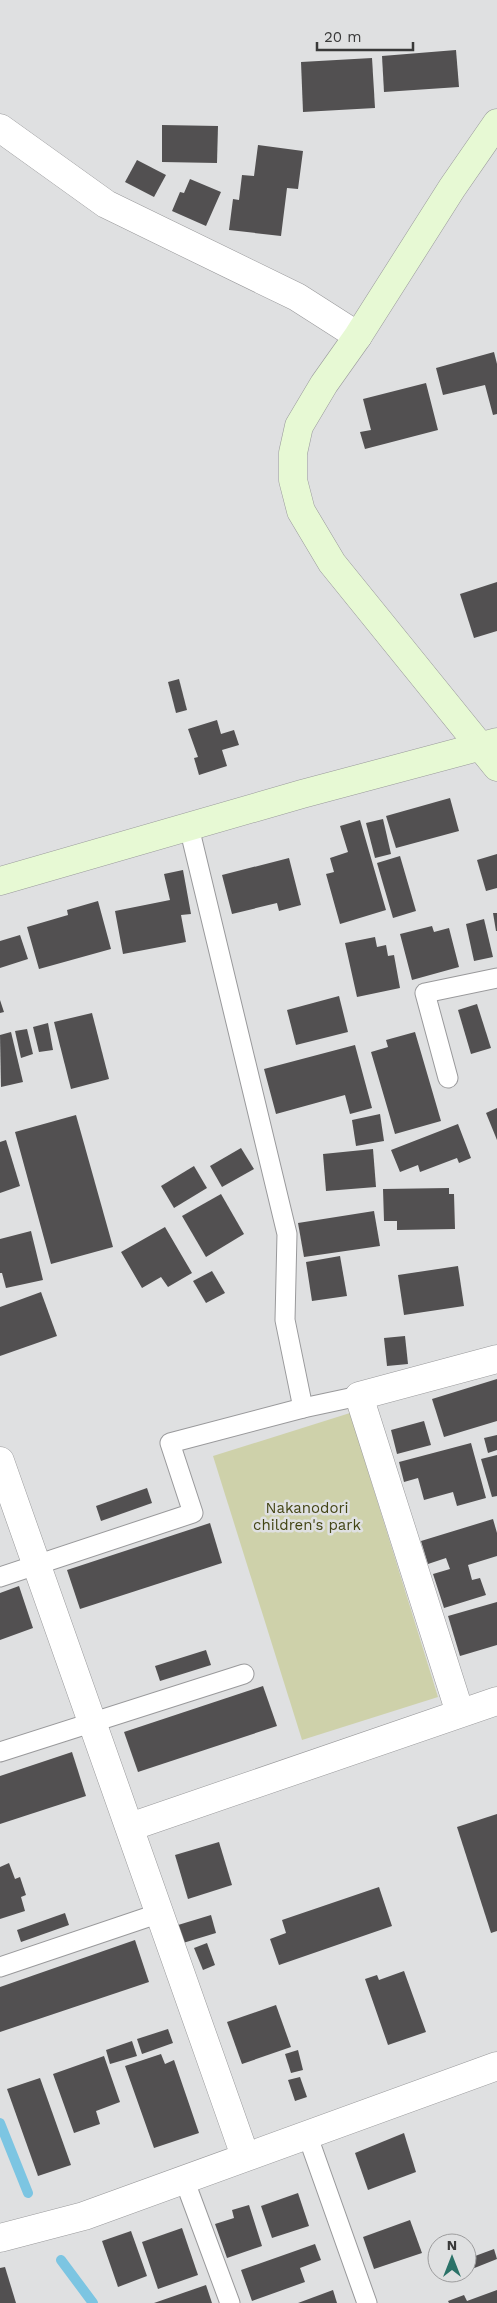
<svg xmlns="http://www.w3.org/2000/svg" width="497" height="2303" font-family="'Work Sans',sans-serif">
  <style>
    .green { fill: #ced1aa }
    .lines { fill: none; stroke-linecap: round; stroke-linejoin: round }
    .stream { stroke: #7cc5e2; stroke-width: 10 }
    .building { fill: #525051 }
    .lane-casing { stroke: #99999b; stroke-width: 21 }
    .street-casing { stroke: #99999b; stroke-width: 29 }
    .secondary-casing { stroke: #99999b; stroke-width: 29 }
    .lane { stroke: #fff; stroke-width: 19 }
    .street { stroke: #fff; stroke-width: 28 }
    .secondary { stroke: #e7f9d4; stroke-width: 28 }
    .labels { text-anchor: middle; stroke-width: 5; stroke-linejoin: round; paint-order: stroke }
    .park-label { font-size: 15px; fill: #434515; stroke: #dfe0e1 }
  </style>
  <rect width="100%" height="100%" fill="#dfe0e1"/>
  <polygon class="green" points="350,1413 438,1697 302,1740 213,1456"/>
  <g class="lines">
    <g class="stream">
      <polyline points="0,2123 28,2193"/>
      <polyline points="61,2260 93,2303"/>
    </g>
  </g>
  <g class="building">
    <polygon points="456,50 459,87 384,92 382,56"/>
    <polygon points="372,58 375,108 303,112 301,62"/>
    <polygon points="162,125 218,126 217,163 162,162"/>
    <polygon points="258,145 303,151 298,189 287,188 281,236 229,230 233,199 239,200 242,175 254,176"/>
    <polygon points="137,160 166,175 154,197 125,182"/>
    <polygon points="190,179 221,192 206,226 172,211 180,192 184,193"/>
    <polygon points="494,352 497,364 497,414 493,415 485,385 443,395 436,368"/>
    <polygon points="426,383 438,430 365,449 360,432 371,430 363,399"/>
    <polygon points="497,582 497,631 474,638 460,594"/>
    <polygon points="179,679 187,710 176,713 168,682"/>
    <polygon points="217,720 221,734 234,730 239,745 222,750 227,766 199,775 194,758 198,757 188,729"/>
    <polygon points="450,798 459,831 396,848 386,816"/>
    <polygon points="383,819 391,854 375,858 366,823"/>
    <polygon points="360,820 386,910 340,924 326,874 334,872 330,858 348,852 340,826"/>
    <polygon points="497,854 497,888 486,891 477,860"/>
    <polygon points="400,856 416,911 393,918 377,863"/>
    <polygon points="289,858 301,905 279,911 277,903 232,914 222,875"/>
    <polygon points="183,870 191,914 181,915 186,942 123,954 115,911 170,900 164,874"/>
    <polygon points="98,901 111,949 39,969 27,927 68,915 67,910"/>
    <polygon points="493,913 497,913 497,931 496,931"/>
    <polygon points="484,919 493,957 474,961 466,924"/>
    <polygon points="432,926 434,932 449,928 459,967 412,980 400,934"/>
    <polygon points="20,935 28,959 0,968 0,941"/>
    <polygon points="375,937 377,947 386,945 388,956 394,955 400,988 357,997 345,943"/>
    <polygon points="339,996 348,1032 296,1045 287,1010"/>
    <polygon points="0,1000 4,1012 0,1013"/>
    <polygon points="477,1004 491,1048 471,1054 458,1010"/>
    <polygon points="92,1013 109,1079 71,1089 54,1022"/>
    <polygon points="48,1023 53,1050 39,1052 33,1027"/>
    <polygon points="27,1029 33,1054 21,1058 15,1031"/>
    <polygon points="11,1032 23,1082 1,1087 0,1035"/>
    <polygon points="415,1032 441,1121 395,1134 371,1052 388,1047 386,1040"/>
    <polygon points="355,1045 372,1108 350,1114 345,1095 276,1114 264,1069"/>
    <polygon points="497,1108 497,1140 486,1113"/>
    <polygon points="380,1114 384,1141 356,1146 352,1120"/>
    <polygon points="76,1115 113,1247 51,1264 15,1132"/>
    <polygon points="458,1124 471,1158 459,1163 457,1158 420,1172 418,1165 400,1172 391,1150"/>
    <polygon points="6,1140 20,1186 0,1193 0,1142"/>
    <polygon points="241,1148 254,1169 222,1187 210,1166"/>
    <polygon points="373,1149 376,1187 326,1191 323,1154"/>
    <polygon points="194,1166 207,1188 174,1208 161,1186"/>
    <polygon points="449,1188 449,1194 454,1194 455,1229 397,1230 397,1221 384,1221 383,1189"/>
    <polygon points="221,1194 244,1234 206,1257 182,1216"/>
    <polygon points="374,1211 380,1246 304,1257 298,1223"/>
    <polygon points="165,1227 192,1273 168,1287 161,1277 142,1288 121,1252"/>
    <polygon points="31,1231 43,1280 6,1288 2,1273 0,1273 0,1239"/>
    <polygon points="340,1256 347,1296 312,1301 306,1262"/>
    <polygon points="458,1266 464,1306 404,1315 398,1275"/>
    <polygon points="212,1271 225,1293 206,1303 193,1281"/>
    <polygon points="41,1292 57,1336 0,1356 0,1307"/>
    <polygon points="405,1336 408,1364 387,1366 384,1338"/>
    <polygon points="497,1379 497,1421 444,1437 432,1399"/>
    <polygon points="424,1421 431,1445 397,1454 391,1430"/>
    <polygon points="497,1435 497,1450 488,1453 484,1438"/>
    <polygon points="471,1443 486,1498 457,1506 453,1492 424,1500 418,1478 404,1482 399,1462"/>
    <polygon points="497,1455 497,1496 492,1497 481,1459"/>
    <polygon points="147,1488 152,1503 101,1521 96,1506"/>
    <polygon points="493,1519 497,1533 497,1556 468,1565 472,1580 480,1578 486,1595 444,1608 433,1574 450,1569 446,1558 428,1564 421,1541"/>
    <polygon points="210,1523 222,1563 80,1609 67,1570"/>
    <polygon points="19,1586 33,1628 0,1640 0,1593"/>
    <polygon points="497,1602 497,1645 460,1656 448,1616"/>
    <polygon points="206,1650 211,1665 160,1681 155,1666"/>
    <polygon points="263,1686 277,1726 138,1772 124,1732"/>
    <polygon points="72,1752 86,1796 0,1824 0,1776"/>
    <polygon points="497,1814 497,1931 491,1933 457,1827"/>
    <polygon points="219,1842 232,1885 188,1899 175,1855"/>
    <polygon points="9,1863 15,1879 20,1877 26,1895 21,1897 25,1911 0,1919 0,1867"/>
    <polygon points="379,1887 392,1926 279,1965 270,1939 286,1933 282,1920"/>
    <polygon points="65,1913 69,1925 21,1942 17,1930"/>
    <polygon points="211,1915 216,1933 183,1943 178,1925"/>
    <polygon points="135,1940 149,1982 0,2032 0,1987"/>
    <polygon points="207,1943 215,1965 203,1970 194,1948"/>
    <polygon points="404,1971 426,2032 388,2045 365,1979 377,1975 379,1980"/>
    <polygon points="276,2005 291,2047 242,2064 227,2022"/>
    <polygon points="168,2029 173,2043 142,2054 137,2039"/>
    <polygon points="132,2041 137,2056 110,2064 106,2050"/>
    <polygon points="298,2050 303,2070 291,2073 285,2054"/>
    <polygon points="161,2054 165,2064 174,2060 199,2133 154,2148 125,2066"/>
    <polygon points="104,2056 120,2102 96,2111 100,2124 74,2133 53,2074"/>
    <polygon points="300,2077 307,2097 295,2101 288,2080"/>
    <polygon points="40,2078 71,2165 38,2176 7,2089"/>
    <polygon points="404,2133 416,2172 368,2190 355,2153"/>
    <polygon points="298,2193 309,2226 272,2238 261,2206"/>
    <polygon points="249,2205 262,2246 227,2258 215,2224 234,2218 232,2210"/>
    <polygon points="410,2220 422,2253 374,2269 363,2237"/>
    <polygon points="182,2228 198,2275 158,2289 142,2242"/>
    <polygon points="131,2231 147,2276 118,2287 102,2241"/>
    <polygon points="315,2244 321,2260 300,2268 305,2282 252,2301 241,2270"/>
    <polygon points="494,2249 497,2259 467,2271 467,2259"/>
    <polygon points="5,2267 16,2303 0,2303 0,2268"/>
    <polygon points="448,2273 461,2273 450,2277"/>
    <polygon points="206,2285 212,2303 154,2303"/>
    <polygon points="333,2290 337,2303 298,2303"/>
    <polygon points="497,2290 497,2303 449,2303 448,2301 464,2295 467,2301"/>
  </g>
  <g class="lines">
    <g class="lane-casing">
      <g id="lane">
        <polyline points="189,827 287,1234 285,1320 303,1408 359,1396"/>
        <polyline points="448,1078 425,993 497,978"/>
        <polyline points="0,1577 193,1513 170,1443 303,1408"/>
        <polyline points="0,1752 244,1674"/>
        <polyline points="0,1967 160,1913"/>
        <polyline points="307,2134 367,2303"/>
        <polyline points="184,2179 230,2303"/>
      </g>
    </g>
    <g class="street-casing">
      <g id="street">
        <polyline points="0,128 106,204 297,297 358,336"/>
        <polyline points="0,1461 245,2156"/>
        <polyline points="460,1713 359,1396 497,1359"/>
        <polyline points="130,1827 497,1701"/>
        <polyline points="0,2238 84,2216 497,2066"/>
      </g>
    </g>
    <g class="secondary-casing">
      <g id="secondary">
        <polyline points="497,123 452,188 358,336 324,384 299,426 293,453 293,480 301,511 332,563 497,767"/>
        <polyline points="0,881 302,794 497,742"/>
      </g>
    </g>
    <use href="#lane" class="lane"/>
    <use href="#street" class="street"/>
    <use href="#secondary" class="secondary"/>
  </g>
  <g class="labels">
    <g class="park-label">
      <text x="307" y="1513">Nakanodori<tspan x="307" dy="17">children's park</tspan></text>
    </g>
  </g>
  <g transform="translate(452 2258)"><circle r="24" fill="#dfe0e1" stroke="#9d9d9e"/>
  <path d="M0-4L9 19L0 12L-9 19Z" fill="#2b7268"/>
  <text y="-8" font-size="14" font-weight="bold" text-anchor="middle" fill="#393939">N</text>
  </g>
  <path d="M317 42v8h96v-8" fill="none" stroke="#393939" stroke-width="2.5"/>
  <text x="324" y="42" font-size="15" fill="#393939" stroke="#dfe0e1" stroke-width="4" paint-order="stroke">20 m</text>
</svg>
